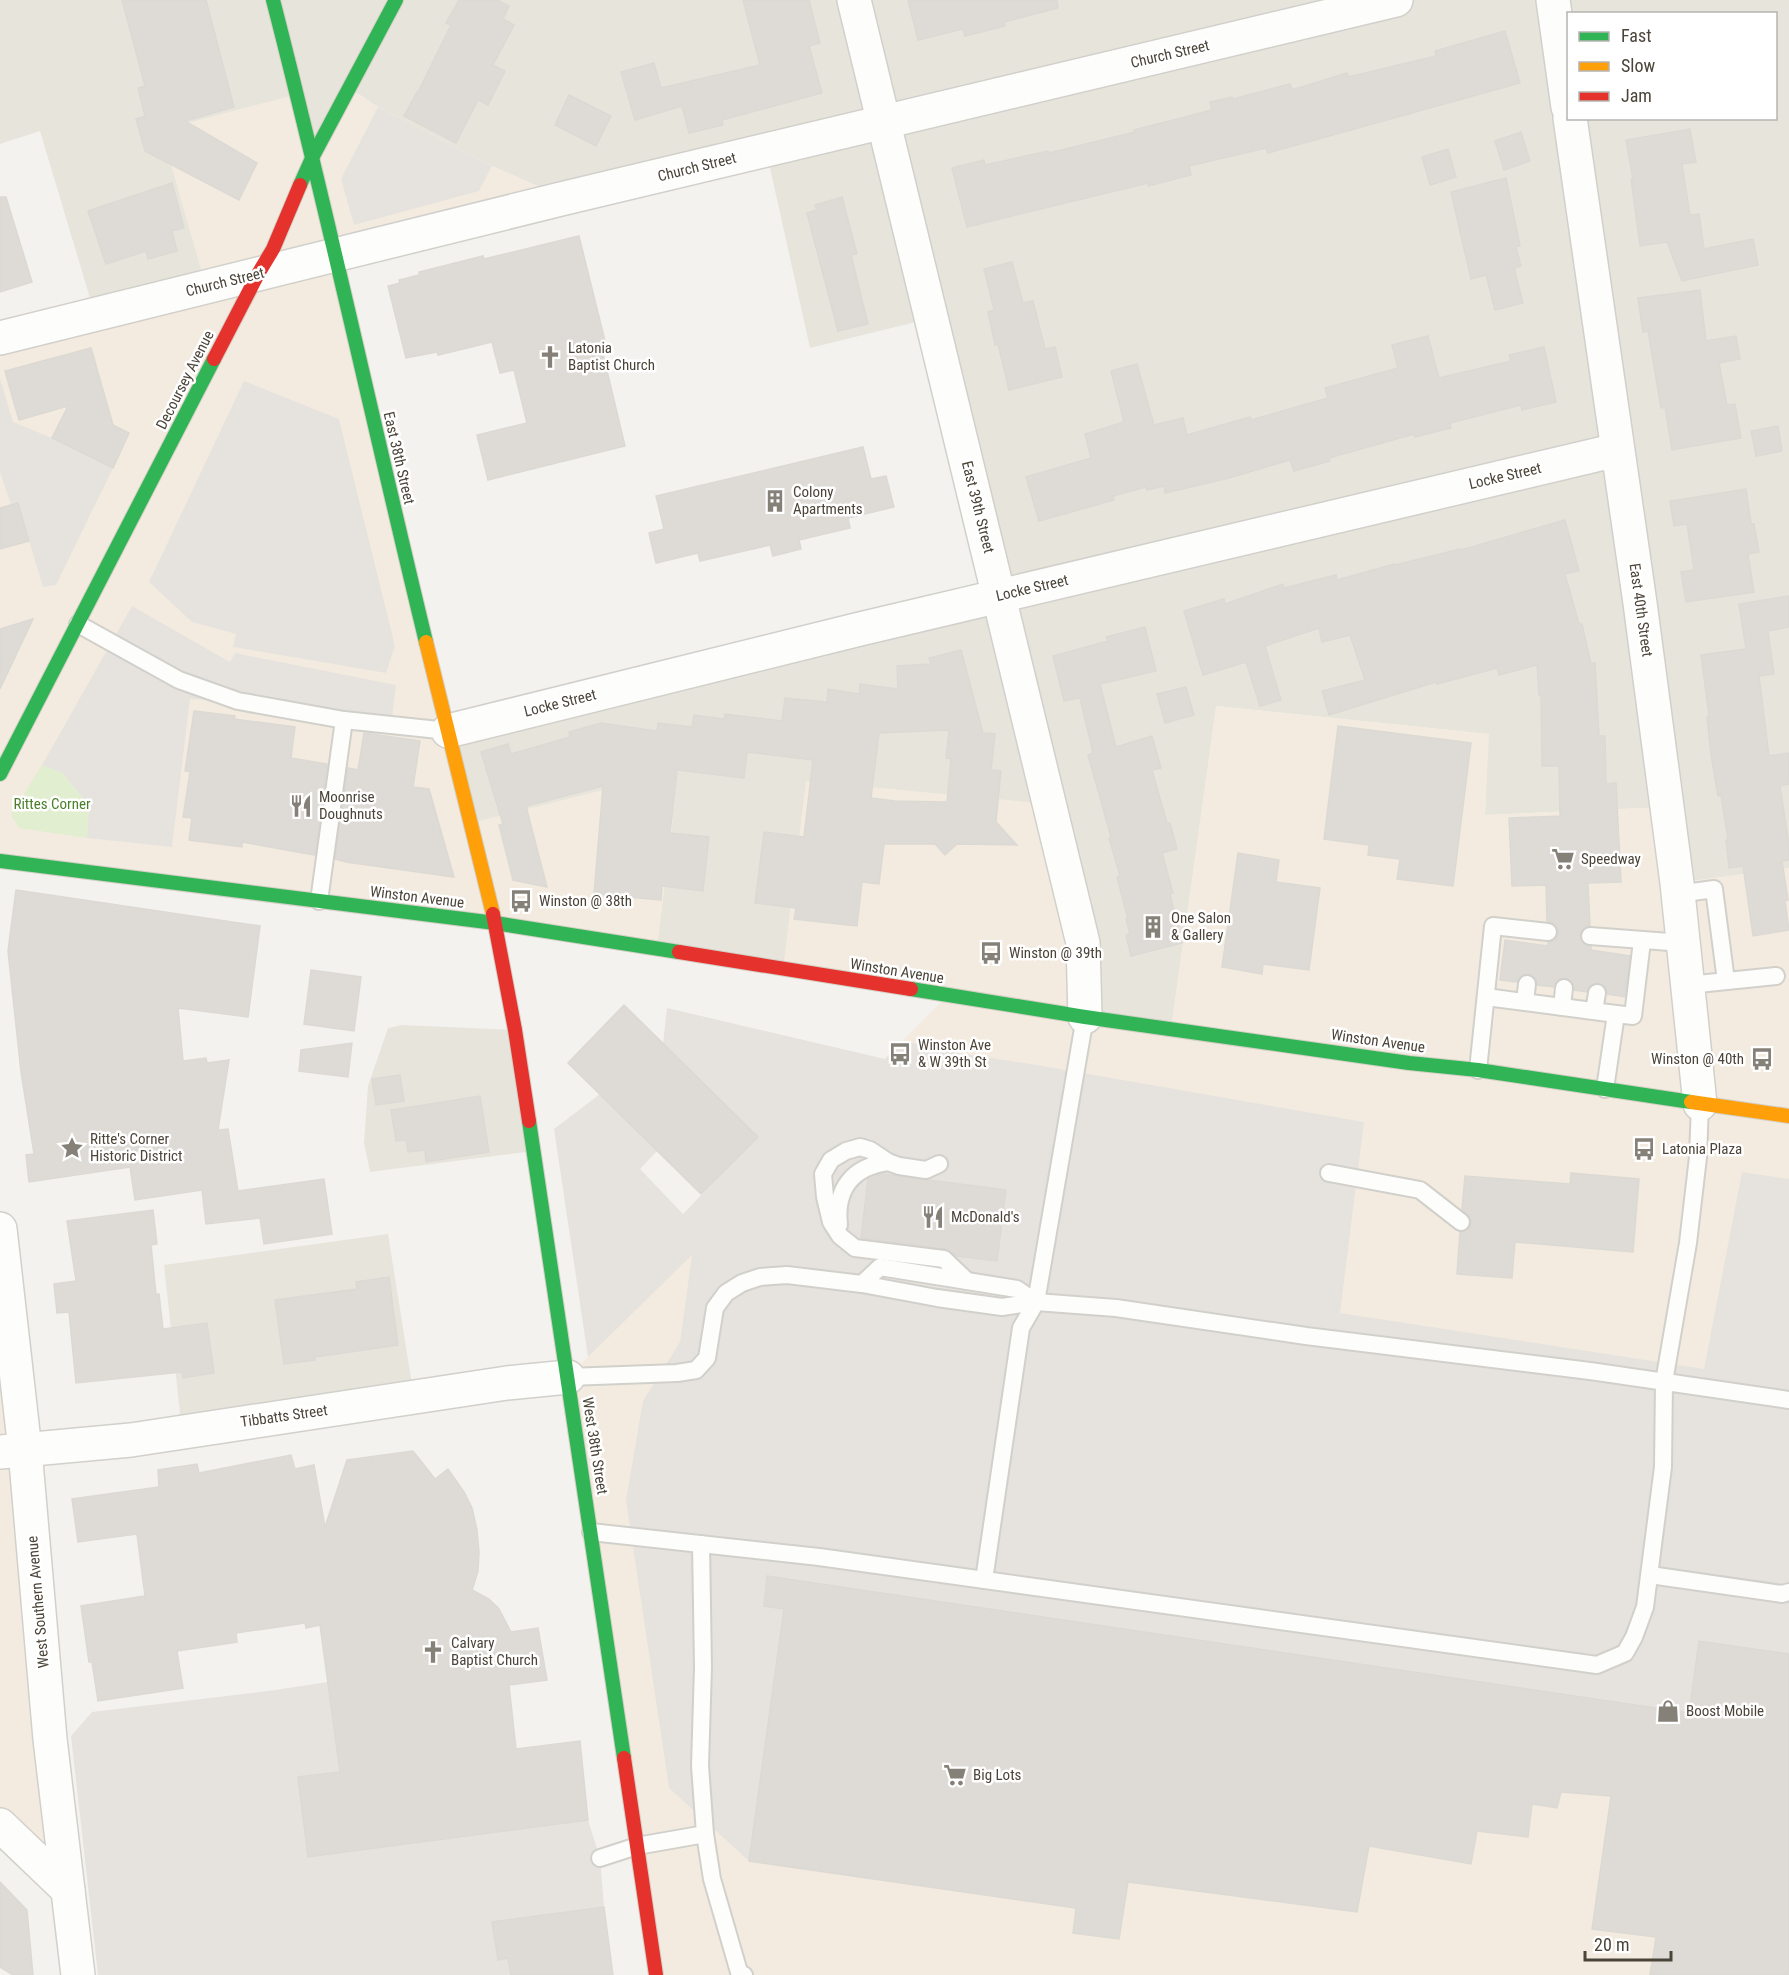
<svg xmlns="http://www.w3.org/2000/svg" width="1789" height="1975" font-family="'Roboto Condensed',sans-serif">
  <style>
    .residential { fill: #e7e4dc; fill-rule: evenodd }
    .commercial { fill: #f3ebdf }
    .green { fill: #e1eecf }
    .parking { fill: #e6e3df; fill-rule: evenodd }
    .building { fill: #dedbd6; stroke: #dcd9d4; stroke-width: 1.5; fill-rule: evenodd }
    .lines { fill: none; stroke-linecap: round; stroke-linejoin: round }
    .lane-casing { stroke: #d2d0cb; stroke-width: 20 }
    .street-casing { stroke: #d2d0cb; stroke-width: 36 }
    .fast-casing { stroke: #d3cfc5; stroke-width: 16 }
    .slow-casing { stroke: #d3cfc5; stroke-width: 16 }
    .jam-casing { stroke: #d3cfc5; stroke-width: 16 }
    .lane { stroke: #fdfdfc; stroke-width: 16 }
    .street { stroke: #fdfdfc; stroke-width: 33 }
    .fast { stroke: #30b455; stroke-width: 14 }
    .slow { stroke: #ff9f0a; stroke-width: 14 }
    .jam { stroke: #e5322d; stroke-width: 14 }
    .labels { text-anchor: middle; stroke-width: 5; stroke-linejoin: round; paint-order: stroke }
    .street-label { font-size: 15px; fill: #4b4439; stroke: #fff }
    .poi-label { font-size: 15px; fill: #4b4439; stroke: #fff; text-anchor: start }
    .park-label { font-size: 15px; fill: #4a7f2a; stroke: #fff }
  </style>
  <rect width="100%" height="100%" fill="#f4f2ee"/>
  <g class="residential">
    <path d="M 0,0 L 1789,0 L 1789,868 L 1677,883 L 1666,807 L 1485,815 L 1488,734 L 1217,706 L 1171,1029 L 657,949 L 471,823 L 448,731 L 999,596 L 932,318 L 810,348 L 766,150 L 565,198 L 492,166 L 378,107 L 351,89 L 207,287 L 95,315 L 40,131 L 0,144 ZM 1568,14 L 1776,14 L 1776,118 L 1568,118 Z"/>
    <polygon points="402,1025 515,1030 533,1151 370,1172 364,1143 368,1086 388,1028"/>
    <polygon points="388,1234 414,1397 182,1432 164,1265"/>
  </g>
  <g class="commercial">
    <polygon points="350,89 378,107 492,166 565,198 334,255 471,823 611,788 611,812 673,818 657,949 0,861 0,338 206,287 161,130 298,94 313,155"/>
    <polygon points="1216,706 1489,734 1485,815 1667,807 1678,883 1789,868 1789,1975 656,1975 568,1377 947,996 783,969 806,781 1049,804 1085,1017 1171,1029"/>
    <polygon points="0,1229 68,1890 0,1825"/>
  </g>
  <polygon class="green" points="42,765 63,773 89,806 87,838 19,828 11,815"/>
  <g class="parking">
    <polygon points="378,107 492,166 479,191 354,225 341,179"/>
    <polygon points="0,378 13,422 52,438 113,468 56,585 43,587 18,504 11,505 0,472"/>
    <polygon points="244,381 339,419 395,646 386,673 233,647 236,634 192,622 149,582"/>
    <polygon points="132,606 230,662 235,653 396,685 391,726 238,701 190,699 172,847 87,838 89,806 63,773 42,765"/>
    <path d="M 667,1008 L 885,1059 L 903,1041 L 963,1054 L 1031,1064 L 1364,1122 L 1340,1313 L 1704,1369 L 1742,1172 L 1789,1179 L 1789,1654 L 1699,1641 L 1689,1713 L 767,1576 L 764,1606 L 784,1609 L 749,1861 L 669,1788 L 626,1500 L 643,1401 L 680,1342 L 692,1255 L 588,1357 L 554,1129 L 600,1094 L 657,1151 L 640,1169 L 683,1214 L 757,1137 L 663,1044 ZM 869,1173 L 1005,1190 L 996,1261 L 860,1244 Z"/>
    <polygon points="328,1682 340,1772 298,1777 308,1857 588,1820 600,1858 604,1907 493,1922 498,1959 509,1958 511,1975 98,1975 71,1736 92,1712 268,1691"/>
  </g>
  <g class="building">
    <polygon points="122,0 206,0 234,107 185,121 257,163 239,200 145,151 136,119 145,116 138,88 145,86"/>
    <polygon points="459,0 497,0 509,6 503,19 514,25 493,65 505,71 488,105 478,100 456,143 404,116 417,92 418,92 451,25 446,23"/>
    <polygon points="743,0 809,0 820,43 809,46 822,93 722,120 723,125 689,133 682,106 635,120 621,72 654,63 661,88 760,65"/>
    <polygon points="908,0 1057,0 1058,8 1004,22 1005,26 965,36 963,29 918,40"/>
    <polygon points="1505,31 1520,83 1268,153 1266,148 1189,166 1191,175 1148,186 1148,183 967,227 952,168 984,160 985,165 1048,151 1049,153 1135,132 1134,130 1212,110 1210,102 1232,97 1233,99 1290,84 1292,90 1347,73 1348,77 1436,56 1435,51"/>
    <polygon points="569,95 611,116 596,146 555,125"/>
    <polygon points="1690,129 1696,162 1682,164 1690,215 1699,214 1704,249 1753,239 1758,265 1682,281 1667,242 1640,246 1631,179 1633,179 1626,140"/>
    <polygon points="1521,132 1530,161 1504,170 1495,141"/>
    <polygon points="1448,149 1456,177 1430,185 1422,157"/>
    <polygon points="1506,178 1520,246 1516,247 1521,266 1514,268 1523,303 1495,310 1486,275 1471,279 1451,192"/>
    <polygon points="172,183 184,228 172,231 177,251 148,259 146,251 106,264 88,211"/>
    <polygon points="0,197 6,197 32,282 0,292"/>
    <polygon points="842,197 857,254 851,255 868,324 838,331 807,213 817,210 815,205"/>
    <polygon points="579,236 608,353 603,354 625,446 488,480 477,435 527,423 514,370 500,373 492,342 438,355 437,352 406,358 388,286 400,283 399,280 419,275 419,272 483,256 484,259"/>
    <polygon points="1012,262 1023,303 1033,301 1045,349 1055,347 1062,377 1009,390 998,344 995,345 988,312 994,310 984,269"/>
    <polygon points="1700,290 1706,341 1736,336 1740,359 1719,363 1727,405 1735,404 1741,438 1672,450 1665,407 1661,408 1648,331 1643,332 1638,298"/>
    <polygon points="1428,336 1439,378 1511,361 1509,355 1544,347 1556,402 1522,410 1521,405 1450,423 1451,428 1415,437 1414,434 1329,458 1330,461 1294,471 1290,460 1229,478 1165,493 1164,486 1147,490 1146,487 1113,496 1114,500 1039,521 1026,477 1091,458 1085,434 1124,422 1111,371 1137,364 1154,425 1183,418 1187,435 1250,417 1251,420 1328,398 1325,388 1398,368 1392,345"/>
    <polygon points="91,348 113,425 129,433 113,468 52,438 68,406 19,420 5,371"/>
    <polygon points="1778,426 1782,451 1756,456 1751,431"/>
    <polygon points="863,447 871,479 886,476 894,507 848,518 850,528 799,540 801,549 773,556 770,545 700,561 698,553 656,563 649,533 664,529 656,496"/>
    <polygon points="1746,489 1751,524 1754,524 1759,552 1748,554 1754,592 1686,602 1681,572 1694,570 1687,524 1674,526 1670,501"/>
    <polygon points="18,503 29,541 0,549 0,508"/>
    <polygon points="1565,520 1579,571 1565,574 1579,624 1582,624 1591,664 1595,663 1599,736 1605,736 1606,784 1616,783 1621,882 1588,883 1590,926 1582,930 1580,936 1584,944 1591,947 1591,950 1630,956 1625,997 1607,994 1604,985 1598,983 1589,986 1587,992 1574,990 1573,983 1566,978 1559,979 1554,987 1537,985 1536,979 1529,974 1522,975 1517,982 1500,980 1505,940 1548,946 1548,942 1556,939 1558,934 1558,928 1555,924 1547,921 1546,885 1512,886 1509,818 1560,816 1559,766 1542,766 1541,694 1539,695 1537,665 1499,675 1497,668 1437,684 1436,682 1329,715 1322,691 1365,680 1350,635 1322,642 1319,628 1265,646 1281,700 1260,706 1246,662 1203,675 1184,611 1224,599 1225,604 1283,584 1284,588 1336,575 1337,580 1394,564 1395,565 1460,549 1461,550"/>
    <polygon points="1789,596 1789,627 1768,631 1774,674 1759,676 1769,756 1789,753 1789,784 1780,786 1789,845 1789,860 1782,861 1788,900 1785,901 1789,930 1753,936 1743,866 1729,868 1726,840 1728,840 1721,795 1718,796 1711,755 1707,717 1709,716 1701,655 1746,649 1739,604"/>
    <polygon points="33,619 0,689 0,629"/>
    <polygon points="1145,627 1156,671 1100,684 1116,747 1152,736 1161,768 1152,770 1167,823 1170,823 1177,849 1162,853 1173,893 1170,894 1182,943 1131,956 1126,935 1130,934 1126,919 1128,919 1117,877 1120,876 1109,838 1111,837 1088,755 1093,753 1080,698 1064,701 1053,656 1108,641 1106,637"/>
    <path d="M 961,650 L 983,733 L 995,734 L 991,770 L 1001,771 L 996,822 L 1017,845 L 957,844 L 945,855 L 935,844 L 884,844 L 879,884 L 862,882 L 857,926 L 794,919 L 796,908 L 755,903 L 764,832 L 804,837 L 813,760 L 747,752 L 744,778 L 677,770 L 670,833 L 709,837 L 703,891 L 662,886 L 661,900 L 594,894 L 603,786 L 526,806 L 547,887 L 513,880 L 499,825 L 503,824 L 481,752 L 508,744 L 511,754 L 570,737 L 569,732 L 601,723 L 657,731 L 658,723 L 692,727 L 694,715 L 724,719 L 725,714 L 782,721 L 785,698 L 827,702 L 828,689 L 859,694 L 860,684 L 898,689 L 897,666 L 931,664 L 929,658 ZM 949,730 L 946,758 L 951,759 L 947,802 L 895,801 L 871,798 L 879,733 Z"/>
    <polygon points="1186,687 1194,715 1165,723 1157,694"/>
    <polygon points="194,711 235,716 234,719 295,727 291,758 327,764 315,855 242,842 242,847 189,840 192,818 183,817 190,772 185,771"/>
    <polygon points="1338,726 1471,743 1453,886 1397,879 1400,859 1368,855 1369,845 1324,839"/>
    <polygon points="364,733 420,741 413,787 429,789 454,877 346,862 335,859 348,768 358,770"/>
    <polygon points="1238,853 1279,860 1276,882 1320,888 1309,970 1263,964 1262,974 1222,967"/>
    <polygon points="16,890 260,926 248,1017 178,1008 183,1061 206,1058 207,1063 229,1060 218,1130 228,1129 238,1191 324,1179 332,1234 264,1244 260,1218 206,1224 202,1190 135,1200 130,1167 29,1182 26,1155 34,1154 21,1072 8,951"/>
    <polygon points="311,970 361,977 354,1031 304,1024"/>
    <polygon points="624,1005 758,1137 701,1194 568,1063"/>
    <polygon points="352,1043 348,1077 299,1071 301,1050"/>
    <polygon points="400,1075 404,1101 376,1105 372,1079"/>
    <polygon points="480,1096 489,1152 426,1162 425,1150 408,1152 406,1140 396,1141 391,1110"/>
    <polygon points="1571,1173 1639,1179 1633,1252 1515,1242 1512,1278 1457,1274 1460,1232 1469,1229 1471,1223 1470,1218 1462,1209 1465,1176 1570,1184"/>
    <polygon points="881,1174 1006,1190 997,1261 956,1256 945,1249 861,1238 868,1179"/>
    <polygon points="153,1210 157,1244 151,1245 156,1294 159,1294 163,1329 207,1323 214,1373 183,1378 182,1372 76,1383 69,1312 57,1313 54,1284 76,1281 67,1221"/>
    <polygon points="389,1277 398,1345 315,1357 315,1360 284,1364 275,1300 357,1289 356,1282"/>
    <polygon points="413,1451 435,1479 448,1469 464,1492 472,1508 477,1530 479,1552 478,1571 472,1590 489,1599 499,1609 511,1632 538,1628 547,1680 509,1685 516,1749 580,1741 588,1820 308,1857 298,1777 340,1772 320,1625 306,1628 305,1623 236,1633 237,1642 177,1651 183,1688 98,1701 92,1662 89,1662 81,1606 145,1596 137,1534 78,1542 72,1499 159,1487 158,1470 197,1464 199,1473 291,1455 295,1469 314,1465 325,1527 347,1460"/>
    <polygon points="767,1576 1689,1713 1699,1641 1789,1654 1789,1975 1650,1975 1656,1937 1592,1929 1611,1796 1561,1792 1557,1808 1532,1804 1528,1837 1477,1831 1471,1864 1369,1846 1357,1912 1128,1882 1119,1939 1073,1933 1076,1908 749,1861 784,1609 764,1606"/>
    <polygon points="0,1882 27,1910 33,1975 13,1975 0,1967"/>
    <polygon points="604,1907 613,1975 511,1975 508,1958 498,1960 492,1922"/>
  </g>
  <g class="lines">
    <g class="lane-casing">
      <g id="lane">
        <polyline points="78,624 179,680 238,701 344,720 448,731"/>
        <polyline points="1678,894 1714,889 1726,981"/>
        <polyline points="319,901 344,720"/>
        <polyline points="1590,936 1683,943"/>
        <polyline points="1688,985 1776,976"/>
        <polyline points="1486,997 1616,1014"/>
        <polyline points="1525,1002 1527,984"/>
        <polyline points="1562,1007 1564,988"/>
        <polyline points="1594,1011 1597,993"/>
        <polyline points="1478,1070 1493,926 1548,932"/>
        <polyline points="1605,1089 1616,1014 1633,1016 1642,941"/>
        <polyline points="939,1164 926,1170 899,1166 888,1162 870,1150 860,1147 846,1151 831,1160 823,1174 825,1197 831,1222 840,1236 855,1248 944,1259 967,1281"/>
        <polyline points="1329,1173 1420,1190 1461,1222"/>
        <path d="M 839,1225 C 835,1189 852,1167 888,1162"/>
        <polyline points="862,1284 880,1267 1017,1289 1036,1302"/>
        <polyline points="568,1377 677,1373 696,1370 707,1358 715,1308 726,1293 742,1283 760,1277 787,1275 862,1284 937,1298 1002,1307 1036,1302 1116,1308 1306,1336 1590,1371 1789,1400"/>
        <polyline points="591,1532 819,1557 1597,1665 1625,1653 1634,1637 1645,1607 1663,1467 1664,1382 1688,1243 1698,1157 1700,1104"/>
        <polyline points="701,1544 703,1667 700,1766 705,1834 712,1879 739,1972 744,1975"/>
        <polyline points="1650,1575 1782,1594 1789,1592"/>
        <polyline points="984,1580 1021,1328 1036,1302 1085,1017"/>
        <polyline points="600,1858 637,1846 705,1834"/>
      </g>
    </g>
    <g class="street-casing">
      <g id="street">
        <polyline points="854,0 1083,943 1085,1017"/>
        <polyline points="1553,0 1568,107"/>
        <polyline points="1570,118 1640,603 1667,807 1677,883 1700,1104"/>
        <polyline points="0,338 565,198 1396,0"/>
        <polyline points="448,731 860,629 1617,450"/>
        <polyline points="0,1229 25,1450 50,1739 78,1975"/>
        <polyline points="0,1452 131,1440 507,1383 568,1377"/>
        <polyline points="0,1825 68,1890"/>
      </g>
    </g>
    <g class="fast-casing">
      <g id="fast">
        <path d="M 273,0 C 328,213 374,428 426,642"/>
        <polyline points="300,185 313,156 396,0"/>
        <polyline points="0,774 214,359"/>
        <polyline points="0,861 495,923 679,952"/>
        <polyline points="911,989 1085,1017 1409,1063 1478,1070 1691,1102"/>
        <polyline points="529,1121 624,1758"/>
      </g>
    </g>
    <g class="slow-casing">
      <g id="slow">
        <polyline points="426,642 493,914"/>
        <polyline points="1691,1102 1789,1116"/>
      </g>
    </g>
    <g class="jam-casing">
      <g id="jam">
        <polyline points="214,359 258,274 273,249 300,185"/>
        <polyline points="493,914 515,1030 529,1121"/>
        <polyline points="679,952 911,989"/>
        <polyline points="624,1758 656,1975"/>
      </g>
    </g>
    <use href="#lane" class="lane"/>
    <use href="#street" class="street"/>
    <use href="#fast" class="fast"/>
    <use href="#slow" class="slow"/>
    <use href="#jam" class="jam"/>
  </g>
  <defs>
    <g id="church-bare" transform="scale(1.8)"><path d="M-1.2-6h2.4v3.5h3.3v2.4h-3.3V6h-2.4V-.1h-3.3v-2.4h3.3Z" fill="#868178" stroke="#fff" stroke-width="2.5" paint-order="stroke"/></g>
    <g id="building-bare" transform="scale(1.8)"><path d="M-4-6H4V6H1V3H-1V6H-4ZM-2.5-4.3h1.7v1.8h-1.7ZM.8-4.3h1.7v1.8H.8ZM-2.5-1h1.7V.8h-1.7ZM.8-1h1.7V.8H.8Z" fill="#868178" stroke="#fff" stroke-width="2.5" paint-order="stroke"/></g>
    <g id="restaurant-bare" transform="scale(1.8)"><path d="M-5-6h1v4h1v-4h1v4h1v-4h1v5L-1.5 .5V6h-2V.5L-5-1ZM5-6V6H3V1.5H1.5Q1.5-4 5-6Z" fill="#868178" stroke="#fff" stroke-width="2.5" paint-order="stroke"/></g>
    <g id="supermarket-bare" transform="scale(1.8)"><path d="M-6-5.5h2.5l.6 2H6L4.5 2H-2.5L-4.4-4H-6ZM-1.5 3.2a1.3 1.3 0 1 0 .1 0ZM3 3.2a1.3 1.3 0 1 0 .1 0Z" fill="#868178" stroke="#fff" stroke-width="2.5" paint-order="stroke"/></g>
    <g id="bus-bare" transform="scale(1.8)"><path d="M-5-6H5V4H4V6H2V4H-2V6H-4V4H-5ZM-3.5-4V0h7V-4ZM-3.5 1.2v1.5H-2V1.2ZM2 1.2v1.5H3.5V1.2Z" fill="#868178" stroke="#fff" stroke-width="2.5" paint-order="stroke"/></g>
    <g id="sight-bare" transform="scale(1.8)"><path d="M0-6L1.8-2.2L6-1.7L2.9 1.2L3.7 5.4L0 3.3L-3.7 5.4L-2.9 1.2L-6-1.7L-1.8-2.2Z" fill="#868178" stroke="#fff" stroke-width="2.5" paint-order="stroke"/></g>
    <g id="shop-bare" transform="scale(1.8)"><path d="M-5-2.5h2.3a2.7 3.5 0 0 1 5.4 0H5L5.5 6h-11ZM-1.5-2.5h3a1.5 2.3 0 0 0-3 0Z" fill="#868178" stroke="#fff" stroke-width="2.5" paint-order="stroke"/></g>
  </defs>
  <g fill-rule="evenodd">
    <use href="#church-bare" x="550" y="357"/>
    <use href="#building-bare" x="775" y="501"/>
    <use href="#restaurant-bare" x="301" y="806"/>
    <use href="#supermarket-bare" x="1563" y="859"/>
    <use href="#bus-bare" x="521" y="901"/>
    <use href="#building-bare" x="1153" y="927"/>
    <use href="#bus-bare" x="991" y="953"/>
    <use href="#bus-bare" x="900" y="1054"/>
    <use href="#bus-bare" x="1762" y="1059"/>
    <use href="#sight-bare" x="72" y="1148"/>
    <use href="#bus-bare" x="1644" y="1149"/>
    <use href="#restaurant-bare" x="933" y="1217"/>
    <use href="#church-bare" x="433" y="1652"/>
    <use href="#shop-bare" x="1668" y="1711"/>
    <use href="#supermarket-bare" x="955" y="1775"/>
  </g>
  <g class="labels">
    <g class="street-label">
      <text transform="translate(1170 54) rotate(-13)" y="5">Church Street</text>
      <text transform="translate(697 167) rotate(-14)" y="5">Church Street</text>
      <text transform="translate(225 282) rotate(-14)" y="5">Church Street</text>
      <text transform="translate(185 380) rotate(-63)" y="5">Decoursey Avenue</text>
      <text transform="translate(399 458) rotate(77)" y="5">East 38th Street</text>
      <text transform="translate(1505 476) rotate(-13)" y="5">Locke Street</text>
      <text transform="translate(978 507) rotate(76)" y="5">East 39th Street</text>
      <text transform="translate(1032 588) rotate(-13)" y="5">Locke Street</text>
      <text transform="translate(1641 610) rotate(82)" y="5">East 40th Street</text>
      <text transform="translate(560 703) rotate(-14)" y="5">Locke Street</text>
      <text transform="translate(417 897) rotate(7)" y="5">Winston Avenue</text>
      <text transform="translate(897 971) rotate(9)" y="5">Winston Avenue</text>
      <text transform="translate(1378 1041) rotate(8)" y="5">Winston Avenue</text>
      <text transform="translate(284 1416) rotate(-8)" y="5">Tibbatts Street</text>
      <text transform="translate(595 1446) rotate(81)" y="5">West 38th Street</text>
      <text transform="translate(38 1602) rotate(-95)" y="5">West Southern Avenue</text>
    </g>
    <g class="poi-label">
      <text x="568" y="353">Latonia<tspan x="568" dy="17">Baptist Church</tspan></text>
      <text x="793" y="497">Colony<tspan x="793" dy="17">Apartments</tspan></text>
      <text x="319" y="802">Moonrise<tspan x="319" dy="17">Doughnuts</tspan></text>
      <text x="1581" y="864">Speedway</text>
      <text x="539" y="906">Winston @ 38th</text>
      <text x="1171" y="923">One Salon<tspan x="1171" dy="17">&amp; Gallery</tspan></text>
      <text x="1009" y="958">Winston @ 39th</text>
      <text x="918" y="1050">Winston Ave<tspan x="918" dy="17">&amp; W 39th St</tspan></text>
      <text x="1744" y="1064" text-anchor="end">Winston @ 40th</text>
      <text x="90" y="1144">Ritte's Corner<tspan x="90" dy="17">Historic District</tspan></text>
      <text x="1662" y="1154">Latonia Plaza</text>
      <text x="951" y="1222">McDonald's</text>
      <text x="451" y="1648">Calvary<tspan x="451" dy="17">Baptist Church</tspan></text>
      <text x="1686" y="1716">Boost Mobile</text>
      <text x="973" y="1780">Big Lots</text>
    </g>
    <g class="park-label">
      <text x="52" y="809">Rittes Corner</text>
    </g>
  </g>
  <rect x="1567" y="12" width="210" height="108" fill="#ffffff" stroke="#b7b4b0" stroke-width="1.5"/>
  <rect x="1579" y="32" width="30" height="9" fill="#30b455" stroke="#b7b4b0" stroke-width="1.5"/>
  <text x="1621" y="42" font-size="18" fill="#4b4439">Fast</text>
  <rect x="1579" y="62" width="30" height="9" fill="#ff9f0a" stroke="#b7b4b0" stroke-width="1.5"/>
  <text x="1621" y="72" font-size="18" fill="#4b4439">Slow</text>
  <rect x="1579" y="92" width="30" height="9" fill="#e5322d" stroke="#b7b4b0" stroke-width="1.5"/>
  <text x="1621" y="102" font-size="18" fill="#4b4439">Jam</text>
  <path d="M1585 1951v9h86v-9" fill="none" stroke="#4b4439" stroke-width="3"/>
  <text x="1594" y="1951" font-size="18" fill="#4b4439" stroke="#ffffff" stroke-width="4.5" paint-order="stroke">20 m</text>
</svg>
